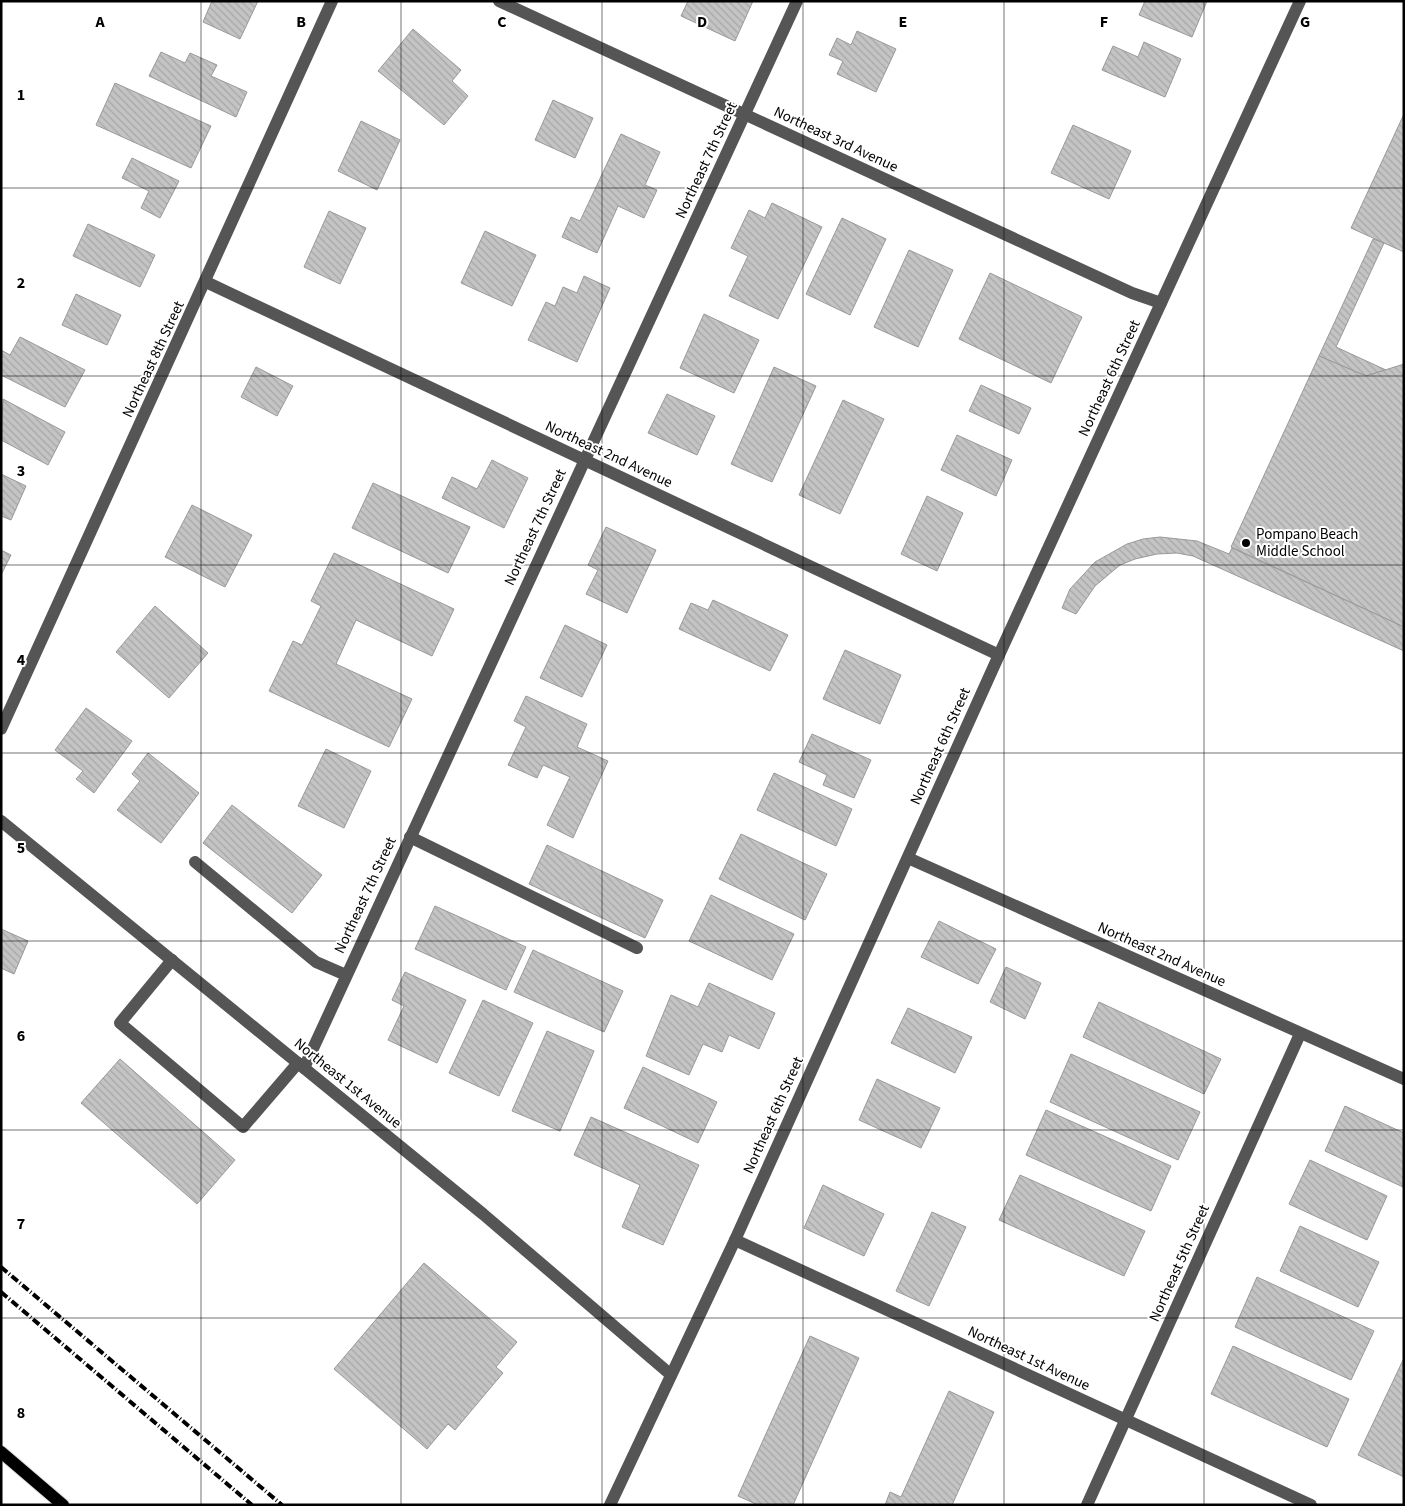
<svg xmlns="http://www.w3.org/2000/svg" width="1405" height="1506" font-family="'Source Sans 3',sans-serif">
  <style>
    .building { fill: url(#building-back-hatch); stroke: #999 }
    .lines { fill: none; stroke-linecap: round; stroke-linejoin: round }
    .major-casing { stroke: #dbdbdb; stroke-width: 14 }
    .minor { stroke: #555; stroke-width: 12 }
    .major { stroke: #000; stroke-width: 12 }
    .rail { stroke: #000; stroke-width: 4; stroke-dasharray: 8 2.5 1 2.5; stroke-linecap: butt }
    .grid { fill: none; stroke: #000; stroke-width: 1; stroke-opacity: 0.55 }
    .poi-dot { fill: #000; stroke: #fff; stroke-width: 2 }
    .labels { text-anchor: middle; stroke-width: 4; stroke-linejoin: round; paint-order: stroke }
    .street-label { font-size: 15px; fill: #000; stroke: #fff }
    .poi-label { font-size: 15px; fill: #000; stroke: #fff; text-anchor: start }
    .grid-label { font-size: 16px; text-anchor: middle; font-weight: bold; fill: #000; stroke: #fff; stroke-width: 4; stroke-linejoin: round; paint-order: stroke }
  </style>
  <defs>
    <pattern id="building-back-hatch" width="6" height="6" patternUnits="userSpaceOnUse" patternTransform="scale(1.25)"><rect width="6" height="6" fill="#c4c4c4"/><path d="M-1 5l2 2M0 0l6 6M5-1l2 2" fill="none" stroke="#a7a7a7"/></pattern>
  </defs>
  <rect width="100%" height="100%" fill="#fff"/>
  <g class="building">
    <polygon points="212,1 258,1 240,39 203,22"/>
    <polygon points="688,1 753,1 735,41 681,16"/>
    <polygon points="1145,1 1207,1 1192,37 1139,15"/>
    <polygon points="413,29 461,70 452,81 468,96 444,125 378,71"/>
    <polygon points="857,31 896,49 876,92 837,74 843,61 829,55 837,38 851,45"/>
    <polygon points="1144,42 1181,59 1165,97 1102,70 1113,46 1138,57"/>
    <polygon points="161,52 185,63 190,53 217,65 211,76 247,92 236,117 149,76"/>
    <polygon points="115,83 211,126 191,168 96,125"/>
    <polygon points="553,100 593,118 575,158 535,140"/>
    <polygon points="1404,114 1404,252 1351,228"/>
    <polygon points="361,121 400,140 377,190 338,171"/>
    <polygon points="1073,125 1131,151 1109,199 1051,173"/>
    <polygon points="621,134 660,152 645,185 657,190 644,218 618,206 597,253 562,237 571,217 580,221"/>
    <polygon points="132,158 179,181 160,218 141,208 149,191 122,178"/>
    <polygon points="772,203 822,227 778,319 729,296 748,256 731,248 749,210 765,218"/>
    <polygon points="329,211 366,228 340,284 304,267"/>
    <polygon points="842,218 886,239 850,315 806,294"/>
    <polygon points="88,224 155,255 140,287 73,256"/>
    <polygon points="485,231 536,255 512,306 461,283"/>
    <polygon points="1373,239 1384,243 1336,347 1386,370 1366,376 1319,356"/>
    <polygon points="909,250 953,270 918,347 874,327"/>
    <polygon points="990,273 1082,317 1051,383 959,339"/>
    <polygon points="584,276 610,288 577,362 528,340 546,302 555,306 563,287 577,293"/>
    <polygon points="76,294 121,315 107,345 62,325"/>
    <polygon points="704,314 759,340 734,393 680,368"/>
    <polygon points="20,337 85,370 65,407 1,375 1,350 10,355"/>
    <polygon points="1319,356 1366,376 1404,364 1404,627 1231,547"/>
    <polygon points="256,367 293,386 277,416 241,397"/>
    <polygon points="774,367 816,386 772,482 731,464"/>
    <polygon points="981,385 1031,408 1019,434 969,411"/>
    <polygon points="667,394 715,416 697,455 648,433"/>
    <polygon points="3,399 65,432 48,465 1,440"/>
    <polygon points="843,400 884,419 840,514 799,495"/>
    <polygon points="957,435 1012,460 996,496 941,470"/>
    <polygon points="492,460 528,478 504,528 442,498 452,477 477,489"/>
    <polygon points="1,474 26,486 11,520 1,516"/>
    <polygon points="373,483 470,527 448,573 352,528"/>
    <polygon points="927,496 963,513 937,571 901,554"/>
    <polygon points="192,505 252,535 225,587 165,557"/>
    <polygon points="606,527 656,550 627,613 586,594 598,570 588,565"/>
    <polygon points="1160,537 1197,541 1229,554 1232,548 1404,627 1404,651 1193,556 1177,553 1157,554 1135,559 1120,565 1095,586 1076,614 1062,608 1070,589 1095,562 1127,544 1143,539"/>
    <polygon points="1,550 11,555 1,575"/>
    <polygon points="334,553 454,609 432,656 356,620 336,664 412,699 389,747 269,691 293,641 302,645 321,606 311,601"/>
    <polygon points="713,600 788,635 770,671 679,629 691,603 708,610"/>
    <polygon points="155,606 208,653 169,698 116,652"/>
    <polygon points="565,625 607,645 582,697 540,678"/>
    <polygon points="845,650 901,675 880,724 823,699"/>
    <polygon points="526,696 587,724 577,747 608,761 573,838 547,825 570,777 543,765 537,778 508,765 526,727 514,721"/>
    <polygon points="86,708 132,741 94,793 76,779 83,771 55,750"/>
    <polygon points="812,734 871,760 854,798 823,785 827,775 799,762"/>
    <polygon points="326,749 371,771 344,828 298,806"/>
    <polygon points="148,753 199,793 161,843 117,810 140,781 132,774"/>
    <polygon points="774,773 852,809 836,846 757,810"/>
    <polygon points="232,805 322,875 292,913 203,843"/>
    <polygon points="741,834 827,874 805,920 719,879"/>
    <polygon points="547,845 663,900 645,938 529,884"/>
    <polygon points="711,895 794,934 772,980 689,941"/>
    <polygon points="435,906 526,947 506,990 415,949"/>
    <polygon points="939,921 996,949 978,984 921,957"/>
    <polygon points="1,929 28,941 14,974 1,968"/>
    <polygon points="533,950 623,991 604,1032 514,992"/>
    <polygon points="1006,967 1041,983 1025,1019 990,1002"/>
    <polygon points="405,972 466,1000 437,1063 388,1040 404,1006 392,1000"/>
    <polygon points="709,983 775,1013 759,1049 729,1035 722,1052 703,1044 689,1075 646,1056 671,995 698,1007"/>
    <polygon points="483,1000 533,1023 499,1096 449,1073"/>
    <polygon points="1099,1002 1221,1059 1204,1094 1083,1037"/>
    <polygon points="908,1008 972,1037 955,1073 891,1043"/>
    <polygon points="547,1031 594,1051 560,1131 512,1111"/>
    <polygon points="1071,1054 1200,1112 1178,1160 1050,1102"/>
    <polygon points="120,1059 235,1160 197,1204 81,1103"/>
    <polygon points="643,1067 717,1102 698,1143 624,1108"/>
    <polygon points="877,1079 940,1108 921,1148 859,1120"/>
    <polygon points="1345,1106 1404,1133 1403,1187 1325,1151"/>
    <polygon points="1046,1110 1171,1166 1151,1211 1026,1155"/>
    <polygon points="591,1117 699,1165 663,1245 622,1227 640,1185 574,1155"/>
    <polygon points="1310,1160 1387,1196 1367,1240 1289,1204"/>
    <polygon points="1020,1175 1145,1231 1124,1276 999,1220"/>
    <polygon points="823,1185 884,1214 864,1256 804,1228"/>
    <polygon points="932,1212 966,1227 929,1306 896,1291"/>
    <polygon points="1300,1226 1379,1262 1358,1307 1280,1271"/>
    <polygon points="424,1263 517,1342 496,1367 503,1373 455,1430 448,1424 427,1449 334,1369"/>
    <polygon points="1257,1277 1374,1331 1351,1380 1235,1327"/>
    <polygon points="810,1336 859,1358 793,1505 758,1505 738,1496"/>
    <polygon points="1233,1346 1349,1399 1327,1447 1211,1394"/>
    <polygon points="1404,1358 1404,1477 1358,1455"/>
    <polygon points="949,1391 994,1412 952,1505 885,1505 890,1492 901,1497"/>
  </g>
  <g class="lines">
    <g class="major-casing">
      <polyline id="major" points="1,1452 63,1505"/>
    </g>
    <g class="minor">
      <polyline points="499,1 1132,293 1161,303"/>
      <polyline points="206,282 999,655"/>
      <polyline points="1,729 332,1"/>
      <polyline points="1,821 483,1214 670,1374"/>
      <polyline points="410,837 637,948"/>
      <polyline points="908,858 1404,1079"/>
      <polyline points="195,862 316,962 346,975"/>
      <polyline points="172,960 120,1023 243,1127 298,1063"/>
      <polyline points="304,1068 797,1"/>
      <polyline points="735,1240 1311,1505"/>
      <polyline points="610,1505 735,1240 999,655 1300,1"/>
      <polyline points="1087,1505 1300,1034"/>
    </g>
    <use href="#major" class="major"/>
    <g class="rail">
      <polyline points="1,1267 282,1505"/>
      <polyline points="1,1292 252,1505"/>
    </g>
  </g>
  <path class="grid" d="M 201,1 L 201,1505M 401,1 L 401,1505M 602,1 L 602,1505M 803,1 L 803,1505M 1004,1 L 1004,1505M 1204,1 L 1204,1505M 1,188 L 1404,188M 1,376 L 1404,376M 1,565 L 1404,565M 1,753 L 1404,753M 1,941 L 1404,941M 1,1130 L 1404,1130M 1,1318 L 1404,1318"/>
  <circle class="poi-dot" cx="1246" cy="543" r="5"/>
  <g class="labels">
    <g class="street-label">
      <text transform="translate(836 139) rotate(25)" y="5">Northeast 3rd Avenue</text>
      <text transform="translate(706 160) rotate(-65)" y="5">Northeast 7th Street</text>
      <text transform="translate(153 359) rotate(-65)" y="5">Northeast 8th Street</text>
      <text transform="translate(1109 378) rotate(-65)" y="5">Northeast 6th Street</text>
      <text transform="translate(609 454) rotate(25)" y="5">Northeast 2nd Avenue</text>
      <text transform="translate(535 527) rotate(-65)" y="5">Northeast 7th Street</text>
      <text transform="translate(940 746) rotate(-66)" y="5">Northeast 6th Street</text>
      <text transform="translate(365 895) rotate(-65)" y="5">Northeast 7th Street</text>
      <text transform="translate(1162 954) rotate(24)" y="5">Northeast 2nd Avenue</text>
      <text transform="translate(348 1083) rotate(39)" y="5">Northeast 1st Avenue</text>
      <text transform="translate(773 1115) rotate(-66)" y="5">Northeast 6th Street</text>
      <text transform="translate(1179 1263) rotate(-66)" y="5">Northeast 5th Street</text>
      <text transform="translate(1029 1358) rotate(25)" y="5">Northeast 1st Avenue</text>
    </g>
    <g class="poi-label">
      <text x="1256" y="539">Pompano Beach<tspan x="1256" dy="17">Middle School</tspan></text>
    </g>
  </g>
  <g class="grid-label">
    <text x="100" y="27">A</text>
    <text x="301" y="27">B</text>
    <text x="502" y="27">C</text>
    <text x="702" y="27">D</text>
    <text x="903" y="27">E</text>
    <text x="1104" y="27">F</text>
    <text x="1305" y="27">G</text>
    <text x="21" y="100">1</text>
    <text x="21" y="288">2</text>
    <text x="21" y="476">3</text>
    <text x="21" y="665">4</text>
    <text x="21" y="853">5</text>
    <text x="21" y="1041">6</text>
    <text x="21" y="1229">7</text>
    <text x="21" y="1418">8</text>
  </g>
  <rect width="1405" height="1506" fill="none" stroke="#000000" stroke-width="5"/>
</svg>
